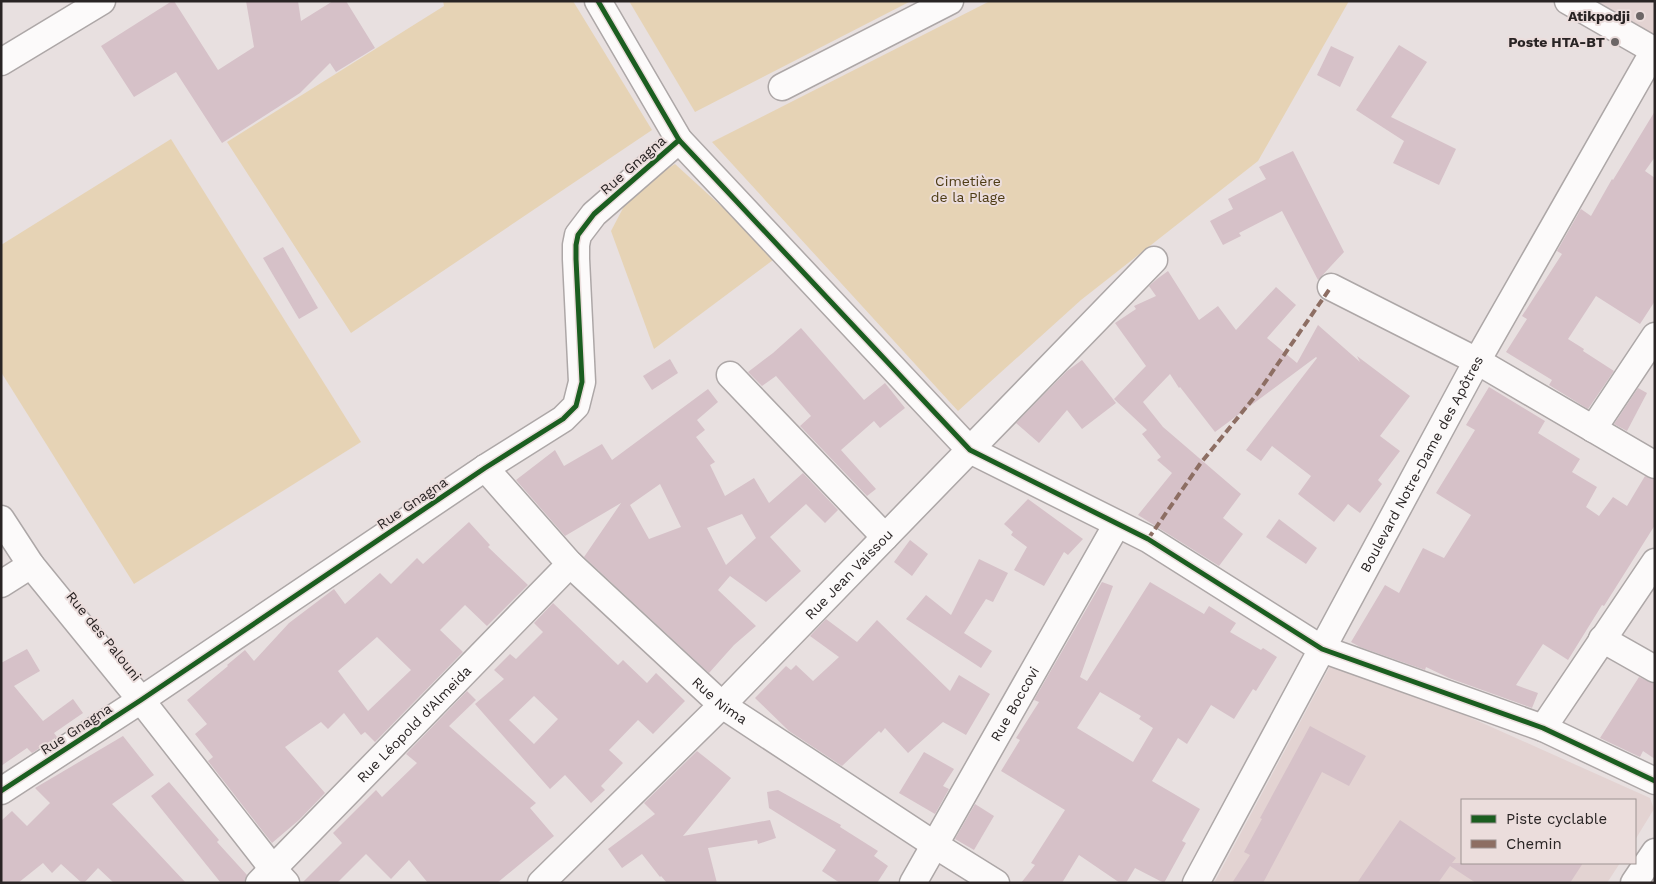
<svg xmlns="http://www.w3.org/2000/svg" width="1656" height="884" font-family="'Work Sans',sans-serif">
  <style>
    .built { fill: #e3d3d2 }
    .green { fill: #e6d3b5 }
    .building { fill: #d6c1c8; fill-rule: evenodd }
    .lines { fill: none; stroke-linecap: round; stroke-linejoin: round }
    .minor-casing { stroke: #ada7a7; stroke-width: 29 }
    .minor { stroke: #fcfafa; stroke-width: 26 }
    .quiet { stroke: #8d6e63; stroke-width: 4; stroke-dasharray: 8 4; stroke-linecap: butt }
    .cycleway-casing { stroke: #ebdddc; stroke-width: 8 }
    .cycleway { stroke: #1b5e20; stroke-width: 5 }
    .poi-dot { fill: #6c6666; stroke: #ebdddc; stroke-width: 2 }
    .labels { text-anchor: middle; stroke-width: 4; stroke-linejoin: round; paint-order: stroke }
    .poi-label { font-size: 14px; font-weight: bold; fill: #292424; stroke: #ebdddc; text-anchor: end }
    .street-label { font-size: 14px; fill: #292424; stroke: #ebdddc }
    .park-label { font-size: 14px; fill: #4d3b13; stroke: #ebdddc }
  </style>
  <rect width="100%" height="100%" fill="#e8e0e0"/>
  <g class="built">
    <polygon points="1555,1 1655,1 1655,57"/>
    <polygon points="1335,657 1650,798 1654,809 1635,840 1635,800 1462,800 1462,863 1620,863 1607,883 1214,883"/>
  </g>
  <g class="green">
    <polygon points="443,1 573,1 652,130 351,333 227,142 444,6"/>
    <polygon points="629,1 911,1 695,112"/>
    <polygon points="990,1 1349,1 1258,161 1081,300 958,411 712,142"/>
    <polygon points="171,139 361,442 134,584 1,372 1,245"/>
    <polygon points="675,164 777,257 654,349 611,231 632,191"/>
  </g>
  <g class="building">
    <polygon points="172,1 174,1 218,70 254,47 246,1 298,1 301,21 333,1 346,1 375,48 336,72 330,63 300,93 222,143 176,72 134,97 101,46"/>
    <polygon points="1399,45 1427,62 1391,117 1456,149 1439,185 1393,163 1404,141 1356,110"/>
    <polygon points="1331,46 1354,57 1340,87 1317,75"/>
    <polygon points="1655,111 1655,157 1645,171 1655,178 1655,301 1640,324 1596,296 1568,339 1584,349 1583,351 1614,371 1588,409 1549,385 1552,380 1506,352 1527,319 1522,316 1562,254 1557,251 1581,209 1591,216 1612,179 1613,180"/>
    <polygon points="1293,151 1344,252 1318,280 1282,211 1239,233 1241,236 1223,245 1210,221 1233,209 1228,199 1266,179 1259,167"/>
    <polygon points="283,247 318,308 299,319 263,258"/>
    <polygon points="1168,271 1199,320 1218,306 1236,330 1276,287 1296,305 1267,338 1297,363 1318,325 1360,362 1357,356 1410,396 1380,436 1400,451 1378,480 1382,484 1360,513 1348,504 1334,522 1298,494 1311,476 1272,446 1261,461 1246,450 1317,358 1316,357 1215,432 1180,387 1179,388 1170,374 1143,402 1163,427 1241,494 1223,518 1243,534 1219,566 1138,515 1172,473 1157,460 1161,457 1142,434 1147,430 1114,399 1146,366 1115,323 1136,309 1134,306 1156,296 1149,286 1157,279"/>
    <polygon points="801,328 864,400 885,383 905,408 880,428 874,421 841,450 876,489 867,496 800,426 811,416 776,376 762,386 748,372 773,353"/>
    <polygon points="670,359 678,373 652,390 643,376"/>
    <polygon points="1082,360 1116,403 1082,429 1067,410 1039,443 1016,423 1067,371"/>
    <polygon points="1489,387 1545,421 1538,433 1580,459 1572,472 1597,487 1586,507 1599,516 1613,497 1627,506 1645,476 1655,480 1655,525 1604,606 1602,605 1568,660 1543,644 1516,685 1538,693 1532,708 1449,678 1426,667 1425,670 1360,647 1351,642 1385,585 1399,593 1423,548 1444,558 1471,515 1436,493 1475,430 1466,425"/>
    <polygon points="1638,388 1647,393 1627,431 1614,424"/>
    <path d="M 708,389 L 718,402 L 697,420 L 705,430 L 696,437 L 715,462 L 710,465 L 725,496 L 754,478 L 769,503 L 803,473 L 838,510 L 825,523 L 806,504 L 770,537 L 801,571 L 766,602 L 730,576 L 718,590 L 756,626 L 734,645 L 709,673 L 584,557 L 621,503 L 565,536 L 516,480 L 555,450 L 564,466 L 602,444 L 612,460 ZM 660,484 L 681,527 L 649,539 L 630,505 ZM 742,514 L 756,538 L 726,565 L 707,528 Z"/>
    <polygon points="1028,499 1083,539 1068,555 1064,552 1044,586 1014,570 1027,547 1011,535 1013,532 1004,524"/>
    <polygon points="1279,519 1317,548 1306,564 1266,537"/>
    <path d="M 469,522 L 490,545 L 488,547 L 528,585 L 487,626 L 465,605 L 440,630 L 463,652 L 375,742 L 365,732 L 361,735 L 344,713 L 328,729 L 321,722 L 285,747 L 325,793 L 299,820 L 272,843 L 208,761 L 213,757 L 195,734 L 207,724 L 187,700 L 228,666 L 227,665 L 245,650 L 254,661 L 289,623 L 334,589 L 345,604 L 380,573 L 391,584 L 417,558 L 423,564 ZM 377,637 L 411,670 L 368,711 L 338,671 Z"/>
    <polygon points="910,540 928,554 912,576 894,562"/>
    <polygon points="979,559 1008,573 993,602 986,599 964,633 992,651 981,668 906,619 926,595 951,615"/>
    <path d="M 1102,582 L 1113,586 L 1080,677 L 1087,681 L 1150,582 L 1204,614 L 1209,606 L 1236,623 L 1230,632 L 1261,650 L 1263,648 L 1277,657 L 1256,691 L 1253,689 L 1234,719 L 1211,705 L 1187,744 L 1178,738 L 1152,781 L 1200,809 L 1182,841 L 1186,843 L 1164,883 L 1135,868 L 1126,883 L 1120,883 L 1079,855 L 1062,883 L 1021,883 L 1035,865 L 1031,863 L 1065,810 L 1001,771 L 1020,740 L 1016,738 L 1039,702 L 1034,700 ZM 1100,692 L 1141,716 L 1139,719 L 1153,728 L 1133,762 L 1077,728 Z"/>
    <path d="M 553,603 L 618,665 L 623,660 L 647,683 L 656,673 L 685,701 L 653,734 L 638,720 L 609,750 L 623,763 L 601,786 L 605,790 L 591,803 L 565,775 L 550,789 L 475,704 L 504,679 L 494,670 L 510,654 L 516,659 L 543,632 L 534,623 ZM 534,696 L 558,719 L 534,744 L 509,720 Z"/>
    <polygon points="826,619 857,642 877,620 950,691 959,675 990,694 966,735 943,722 908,753 885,728 881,733 879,731 842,766 789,731 755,698 786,666 791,670 796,665 813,681 839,657 810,636"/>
    <polygon points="27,649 40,671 14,686 43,721 73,699 83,713 54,733 57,737 32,753 27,748 1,766 1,663"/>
    <polygon points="1639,677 1655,684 1655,759 1643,751 1640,757 1600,738"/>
    <polygon points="467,691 476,700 449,726 536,803 530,808 554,836 497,883 428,883 409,860 391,879 366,854 337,883 302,883 342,843 333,833 376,790 382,797 417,763 406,754"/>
    <polygon points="1310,726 1366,756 1349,786 1322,772 1263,883 1232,883 1250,855 1244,852 1262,819 1260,818"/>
    <polygon points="123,736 154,775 112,804 186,883 114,883 98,868 84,883 82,883 61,864 52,873 43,863 18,883 1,883 1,821 12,811 27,826 50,803 35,788"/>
    <polygon points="697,751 731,778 683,836 770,820 776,838 758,844 757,840 708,848 717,883 667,883 661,876 660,877 642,854 622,868 608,849 655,814 644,803"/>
    <polygon points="924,752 954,769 943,786 949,789 935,814 899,793"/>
    <polygon points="169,782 219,840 217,842 247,875 244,883 221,883 151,796"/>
    <polygon points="778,790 841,825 840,827 878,851 874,856 888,866 877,883 840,883 822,871 836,850 769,808 767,792"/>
    <polygon points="975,804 994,816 974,850 955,839"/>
    <polygon points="1400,820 1456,858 1452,863 1583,863 1570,883 1476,883 1450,866 1438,883 1357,883"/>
  </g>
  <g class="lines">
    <g class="minor-casing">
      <g id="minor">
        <polyline points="598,1 679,140 970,450 1148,539 1322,649 1543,728 1655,781"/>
        <polyline points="1568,1 1655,51"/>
        <polyline points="1,62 102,1"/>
        <polyline points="782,87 950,1"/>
        <polyline points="1331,287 1477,361 1655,465"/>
        <polyline points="730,375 885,537"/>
        <polyline points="1593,429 1655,336"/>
        <path id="s1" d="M 485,468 L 570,564 L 722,705 L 935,845 L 996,883"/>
        <polyline points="1,519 31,565 141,700 273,869 286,883"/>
        <polyline points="1,584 31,565"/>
        <polyline points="1602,639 1655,669"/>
        <polyline points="1543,728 1655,562"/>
        <polyline points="1,791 141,700 485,468 563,419 576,406 582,382 576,259 576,245 578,235 594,214 679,140"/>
        <path id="s2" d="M 259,883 L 570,564"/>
        <path id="s3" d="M 541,883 L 722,705 L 1154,260"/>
        <path id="s4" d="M 913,883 L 1117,524"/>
        <path id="s5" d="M 1196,883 L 1477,361 L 1655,49"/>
        <polyline points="1634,883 1655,852"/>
      </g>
    </g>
    <use href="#minor" class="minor"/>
    <polyline class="quiet" points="1148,539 1200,464 1257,394 1331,287"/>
    <g class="cycleway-casing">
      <g id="cycleway">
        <polyline points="598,1 679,140 970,450 1148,539 1322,649 1543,728 1655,781"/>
        <polyline points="1,791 141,700 485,468 563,419 576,406 582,382 576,259 576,245 578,235 594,214 679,140"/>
      </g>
    </g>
    <use href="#cycleway" class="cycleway"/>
  </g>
  <g class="poi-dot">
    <circle cx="1640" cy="16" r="5"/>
    <circle cx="1615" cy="42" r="5"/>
  </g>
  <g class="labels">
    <g class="poi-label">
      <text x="1630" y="21">Atikpodji</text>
      <text x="1605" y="47">Poste HTA-BT</text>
    </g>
    <g class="street-label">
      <text transform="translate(633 165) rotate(-41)" y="5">Rue Gnagna</text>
      <text dy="5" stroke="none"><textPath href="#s5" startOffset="476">Boulevard Notre-Dame des Apôtres</textPath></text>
      <text transform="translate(412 503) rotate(-34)" y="5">Rue Gnagna</text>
      <text dy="5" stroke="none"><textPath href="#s3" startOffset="436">Rue Jean Vaissou</textPath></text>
      <text transform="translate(104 636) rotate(51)" y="5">Rue des Palouni</text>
      <text dy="5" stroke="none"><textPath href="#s1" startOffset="331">Rue Nima</textPath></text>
      <text dy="5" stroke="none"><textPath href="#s4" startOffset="206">Rue Boccovi</textPath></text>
      <text dy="5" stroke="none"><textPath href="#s2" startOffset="222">Rue Léopold d'Almeida</textPath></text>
      <text transform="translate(76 729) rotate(-33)" y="5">Rue Gnagna</text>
    </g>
    <g class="park-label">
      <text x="968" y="186">Cimetière<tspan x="968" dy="16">de la Plage</tspan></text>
    </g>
  </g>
  <rect width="1656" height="884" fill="none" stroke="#292424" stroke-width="5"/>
  <rect x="1461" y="799" width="175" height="65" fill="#ebdddc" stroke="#9d9392"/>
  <rect x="1471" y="815" width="25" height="8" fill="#1b5e20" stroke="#9d9392"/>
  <text x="1506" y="824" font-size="15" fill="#292424">Piste cyclable</text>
  <rect x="1471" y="840" width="25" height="8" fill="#8d6e63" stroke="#9d9392"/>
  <text x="1506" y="849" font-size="15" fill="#292424">Chemin</text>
</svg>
